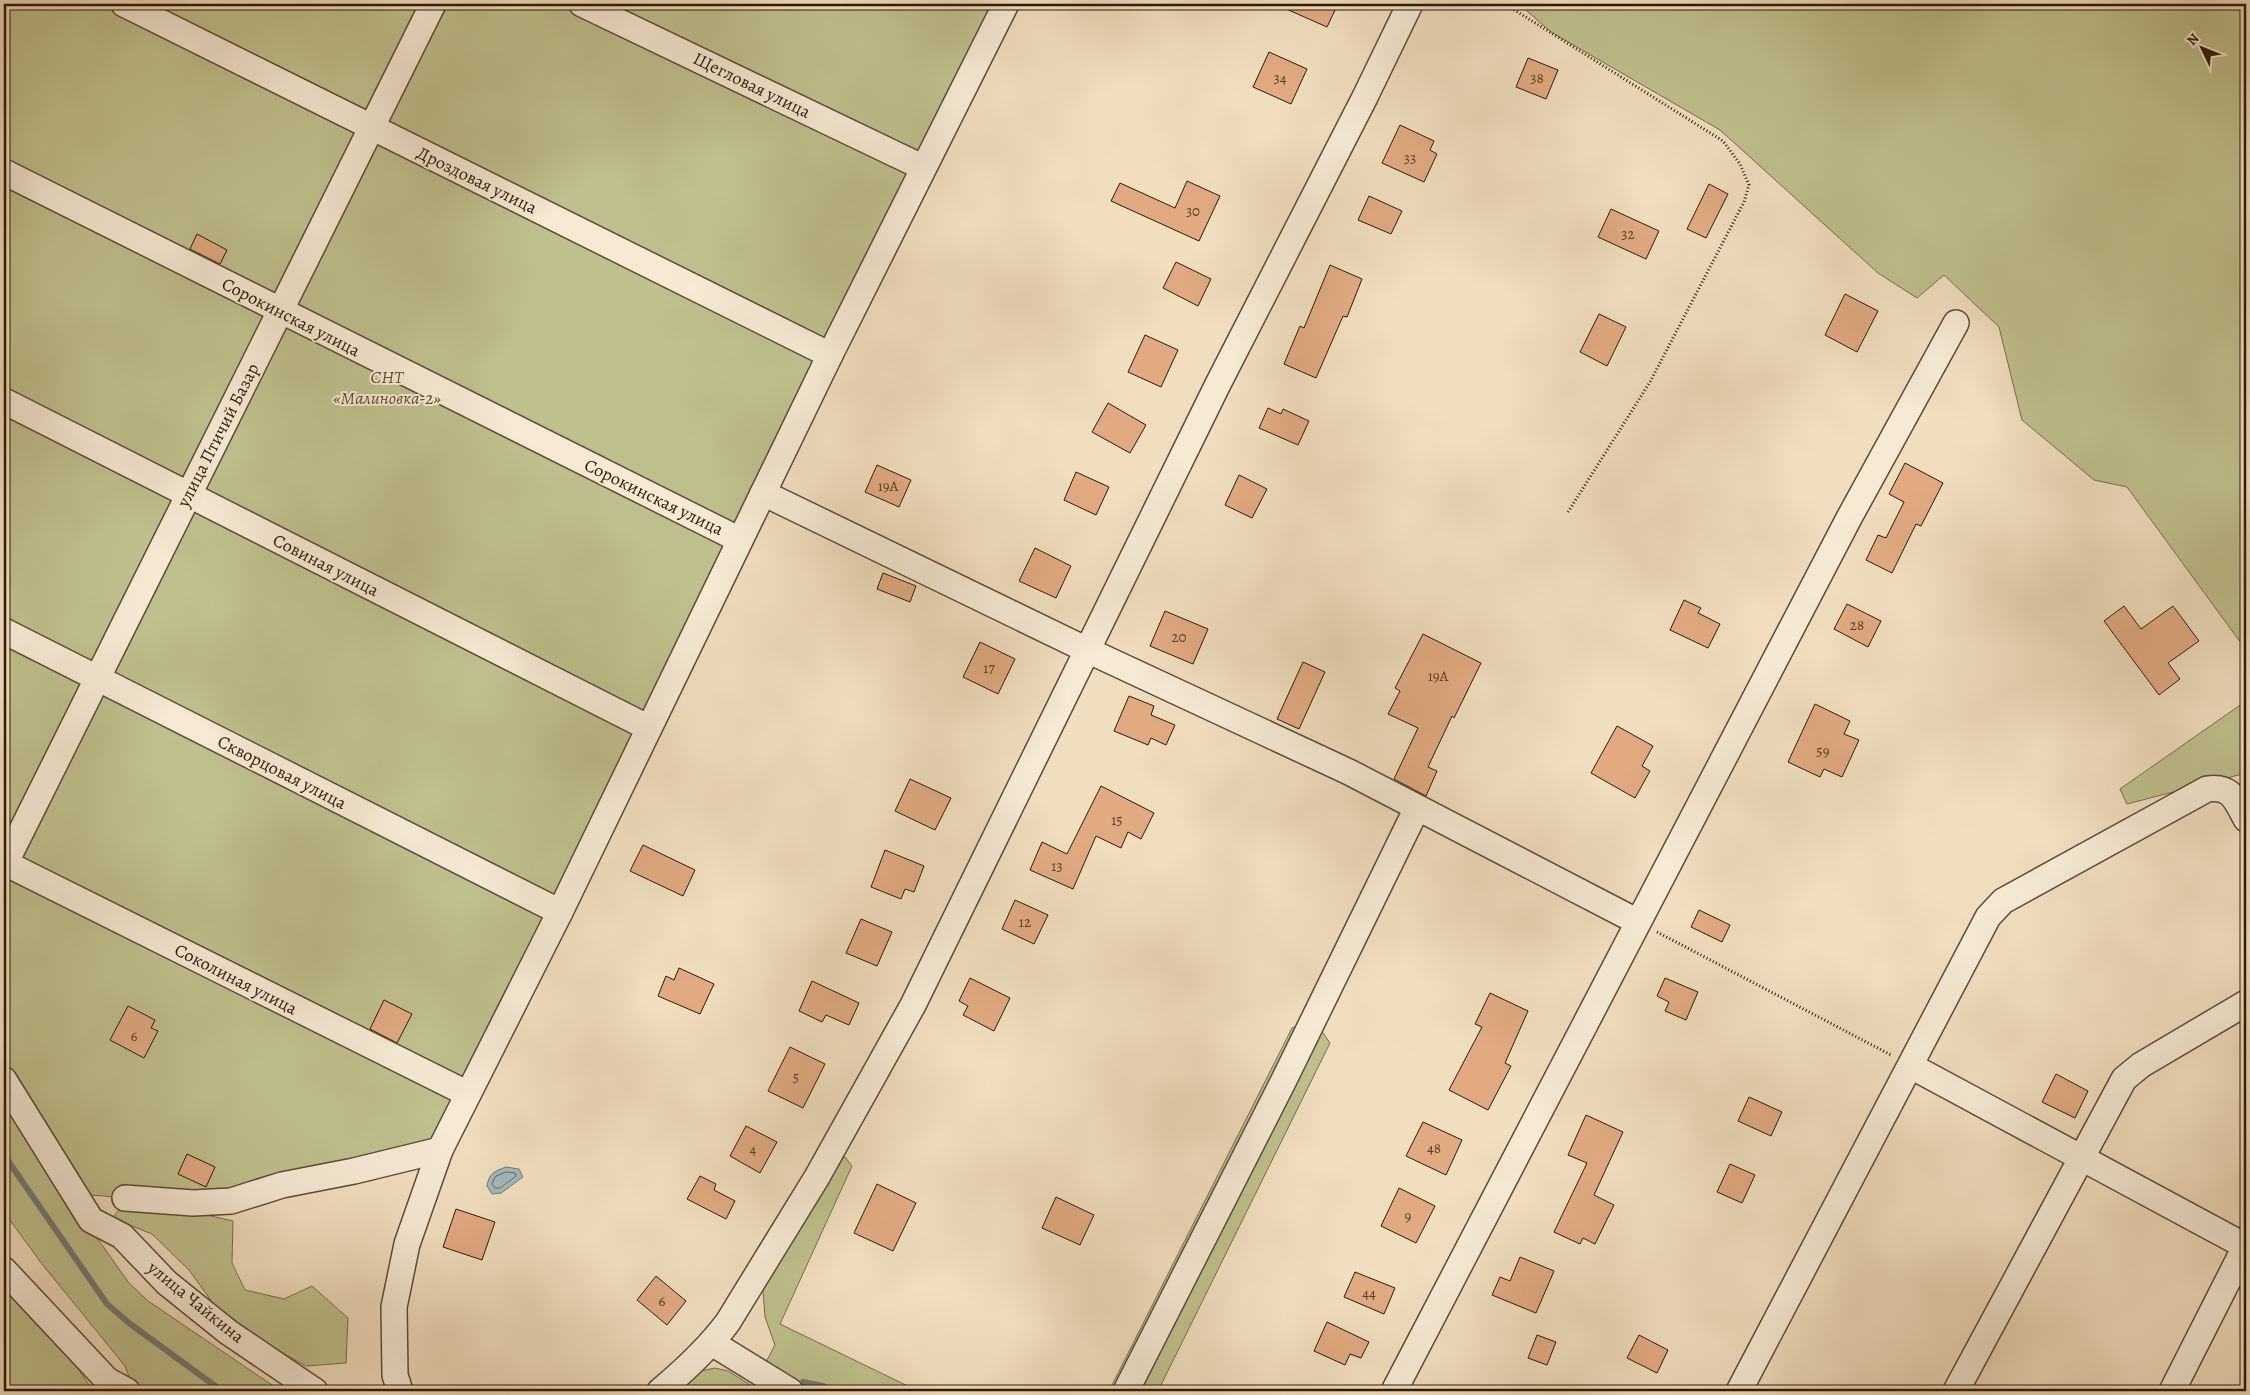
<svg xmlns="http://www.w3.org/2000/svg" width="2250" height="1395" font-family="Alegreya,serif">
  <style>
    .green { fill: #c0c08e; stroke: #766e4a }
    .water { fill: #a1b9be; stroke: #727a75 }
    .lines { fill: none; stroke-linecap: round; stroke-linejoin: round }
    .shore { stroke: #666a62; stroke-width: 1 }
    .stream { stroke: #727a75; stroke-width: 6 }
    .building { fill: #e1aa83; stroke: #2b1b07 }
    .minor-casing { stroke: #5c4c35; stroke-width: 28 }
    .path { stroke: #2b1b07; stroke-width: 3; stroke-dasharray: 1 2.5; stroke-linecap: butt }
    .minor { stroke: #f6ead5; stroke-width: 25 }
    .labels { text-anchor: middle; stroke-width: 4; stroke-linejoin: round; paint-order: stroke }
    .number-label { font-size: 15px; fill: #583f26 }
    .street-label { font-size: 18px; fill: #2b1b07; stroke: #f6ead5 }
    .park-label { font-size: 18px; font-style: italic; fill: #584d30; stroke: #f6ead5 }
  </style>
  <rect width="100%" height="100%" fill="#f1debf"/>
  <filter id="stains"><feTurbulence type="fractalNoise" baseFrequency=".004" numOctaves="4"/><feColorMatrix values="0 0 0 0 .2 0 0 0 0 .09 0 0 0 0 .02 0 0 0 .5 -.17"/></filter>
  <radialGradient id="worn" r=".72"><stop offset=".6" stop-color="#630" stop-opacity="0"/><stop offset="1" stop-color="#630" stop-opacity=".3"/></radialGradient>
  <g class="green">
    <polygon points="4,4 1006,4 440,1150 193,1203 65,1193 129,1283 148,1301 281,1391 134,1391 125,1366 42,1264 4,1212"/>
    <polygon points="1519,4 2246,4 2246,650 2127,487 2094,480 2022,420 1999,327 1944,275 1917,298 1878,273 1720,130 1551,32"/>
    <polygon points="2246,701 2246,773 2127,804 2120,789"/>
    <polygon points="1304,1023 1321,1030 1330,1043 1158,1391 1109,1391 1292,1028"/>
    <polygon points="845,1157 852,1166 780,1324 918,1391 798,1391 766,1362 775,1345 765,1317 763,1291 767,1268 834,1159"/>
    <polygon points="121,1208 203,1214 233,1221 232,1263 245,1290 284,1299 312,1286 348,1318 346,1363 306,1366 250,1335 220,1313 189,1270 152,1234 112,1218"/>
    <polygon points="4,1288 79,1370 93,1391 4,1391"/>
    <polygon points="715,1368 728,1371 760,1391 681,1391 681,1388 701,1371"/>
  </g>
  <path class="water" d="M 506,1167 L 519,1169 L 523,1177 L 501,1193 L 492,1194 L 487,1186 C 489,1173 495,1171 506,1167 Z"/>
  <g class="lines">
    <polygon class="shore" points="506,1172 515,1173 516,1176 500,1188 495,1188 492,1184 495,1177"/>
    <g class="stream">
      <polyline points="4,1155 107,1304 129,1323 222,1391"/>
      <polyline points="803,1382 823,1386 834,1391"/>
    </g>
  </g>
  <g class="building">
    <polygon points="1275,4 1338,4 1327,27"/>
    <polygon points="1269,52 1307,69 1291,104 1253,87"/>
    <polygon points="1528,58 1558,70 1546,99 1516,87"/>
    <polygon points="1400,125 1434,141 1430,150 1437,154 1424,182 1382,163"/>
    <polygon points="1187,181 1220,196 1199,241 1111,201 1120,183 1175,208"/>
    <polygon points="1709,184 1728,194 1706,238 1687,229"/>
    <polygon points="1369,196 1402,211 1391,234 1358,220"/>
    <polygon points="1611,209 1659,231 1646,259 1598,237"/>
    <polygon points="197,234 227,250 220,264 190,249"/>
    <polygon points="1176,262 1211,279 1198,306 1163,288"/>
    <polygon points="1330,265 1362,279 1347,317 1343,316 1316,378 1284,364 1300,326 1304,328"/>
    <polygon points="1845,294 1878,311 1857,352 1825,335"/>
    <polygon points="1599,314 1626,327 1607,366 1580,352"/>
    <polygon points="1145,335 1178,350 1161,387 1128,372"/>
    <polygon points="1108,403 1146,425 1130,453 1092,432"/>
    <polygon points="1268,408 1281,414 1283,409 1309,421 1298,445 1259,428"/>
    <polygon points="1905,463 1943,483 1921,526 1916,524 1892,573 1866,560 1878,535 1886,538 1904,502 1889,494"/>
    <polygon points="877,465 911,480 899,507 865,492"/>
    <polygon points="1076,472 1109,487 1096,515 1064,500"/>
    <polygon points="1239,475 1267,489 1252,518 1225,505"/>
    <polygon points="1035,548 1071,566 1056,598 1019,581"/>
    <polygon points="883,573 916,586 910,602 877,589"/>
    <polygon points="1684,600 1701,608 1698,613 1720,624 1708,648 1670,630"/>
    <polygon points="1847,604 1881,621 1868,647 1834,629"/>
    <polygon points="2124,606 2141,629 2173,606 2199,641 2168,663 2180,679 2159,695 2104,621"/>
    <polygon points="1165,611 1208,629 1193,664 1150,646"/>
    <polygon points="1423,634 1481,663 1454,718 1452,716 1428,767 1437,771 1426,796 1394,779 1418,728 1388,714 1400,691 1395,688"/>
    <polygon points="980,642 1015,659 998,694 963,677"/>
    <polygon points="1303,662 1325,672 1299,729 1277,719"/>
    <polygon points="1129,696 1154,706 1151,715 1175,725 1166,745 1151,738 1148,745 1114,731"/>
    <polygon points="1815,704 1850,721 1844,734 1859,740 1842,777 1824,769 1820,777 1788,762"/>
    <polygon points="1617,726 1653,746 1642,766 1650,771 1635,798 1591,773"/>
    <polygon points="910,779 951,798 935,830 895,811"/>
    <polygon points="1101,786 1154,813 1141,839 1128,832 1121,848 1096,836 1073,889 1030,870 1042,842 1067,854"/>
    <polygon points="643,845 695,870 683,896 630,871"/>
    <polygon points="885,850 924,866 914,892 905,889 901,899 871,887"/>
    <polygon points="1015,900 1048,915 1034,944 1002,929"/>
    <polygon points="1699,910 1730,925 1722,942 1691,927"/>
    <polygon points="861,919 892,932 877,966 846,953"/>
    <polygon points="679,968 714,984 700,1014 658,996 666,976 674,980"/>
    <polygon points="970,978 1010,998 994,1031 963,1015 968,1006 959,1001"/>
    <polygon points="1665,978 1698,992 1686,1020 1665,1011 1669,1002 1657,996"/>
    <polygon points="812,981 859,1003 849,1025 826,1015 822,1022 799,1011"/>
    <polygon points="1490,993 1528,1011 1505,1063 1511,1066 1488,1110 1449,1090 1482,1027 1475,1024"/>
    <polygon points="384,1000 412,1014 397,1043 370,1029"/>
    <polygon points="128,1006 155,1020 151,1028 158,1031 144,1058 110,1040"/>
    <polygon points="790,1047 825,1064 803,1108 768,1091"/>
    <polygon points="2056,1074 2088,1091 2075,1118 2042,1102"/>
    <polygon points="1749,1097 1782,1112 1771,1136 1738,1121"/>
    <polygon points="1586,1115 1623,1132 1594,1195 1614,1205 1595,1244 1583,1238 1580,1244 1554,1232 1587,1163 1568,1155"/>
    <polygon points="1423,1122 1462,1140 1446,1175 1406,1156"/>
    <polygon points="746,1126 777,1142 760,1173 730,1156"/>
    <polygon points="187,1154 215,1167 206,1187 178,1174"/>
    <polygon points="1730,1164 1755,1175 1742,1203 1717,1192"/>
    <polygon points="700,1176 716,1184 714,1190 735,1201 726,1219 687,1199"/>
    <polygon points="877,1184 916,1203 893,1251 854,1233"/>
    <polygon points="1399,1188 1435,1206 1416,1243 1381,1226"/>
    <polygon points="1056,1197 1094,1215 1080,1245 1042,1228"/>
    <polygon points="456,1209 495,1222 482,1260 443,1247"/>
    <polygon points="1520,1257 1554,1271 1536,1313 1492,1295 1500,1277 1510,1281"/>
    <polygon points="1355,1272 1395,1288 1384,1314 1344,1297"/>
    <polygon points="656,1276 686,1301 667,1325 637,1300"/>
    <polygon points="1327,1322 1369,1342 1361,1358 1350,1354 1345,1365 1314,1351"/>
    <polygon points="1537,1335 1556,1342 1547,1365 1528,1358"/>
    <polygon points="1639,1335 1668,1350 1657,1373 1627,1358"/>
  </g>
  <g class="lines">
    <g class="minor-casing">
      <g id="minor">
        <polyline points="124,4 830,355"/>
        <polyline points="582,4 922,167"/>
        <polyline points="4,172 740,540"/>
        <polyline points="4,401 649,728"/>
        <polyline points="763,493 1087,650 1349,772 1638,922"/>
        <polyline points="4,631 560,912"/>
        <polyline points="5,863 468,1094"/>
        <polyline points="4,866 433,4"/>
        <polyline points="1911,1066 2245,1246"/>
        <polyline points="4,1080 91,1220 122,1236 167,1283 228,1332 315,1391"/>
        <polyline points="125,1198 193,1203 231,1201 282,1185 354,1171 440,1150"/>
        <polyline points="4,1270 107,1380 127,1391"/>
        <polyline points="712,1343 790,1391"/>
        <polyline points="400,1391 395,1375 394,1307 407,1244 440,1150 560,912 830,355 1006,4"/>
        <path d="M 660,1391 C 685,1370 708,1349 728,1322 L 817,1177 L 913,1005 L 1218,384 L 1365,97 L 1410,4"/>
        <polyline points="1126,1391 1283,1082 1417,808"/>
        <polyline points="1394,1391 1849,518 1956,323"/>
        <path d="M 1739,1391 L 1988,917 L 2003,901 L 2207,789 C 2232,785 2236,801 2246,819"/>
        <polyline points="1956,1391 2124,1079 2141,1065 2246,1003"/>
        <polyline points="2172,1391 2246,1245"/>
      </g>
    </g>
    <g class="path">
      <polyline points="1505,4 1723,141 1740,164 1749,185 1744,202 1650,382 1568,512"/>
      <polyline points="1657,932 1891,1055"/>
    </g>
    <use href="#minor" class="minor"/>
  </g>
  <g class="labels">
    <g class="number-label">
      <text x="1280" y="83">34</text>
      <text x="1537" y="83">38</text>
      <text x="1410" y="163">33</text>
      <text x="1193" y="216">30</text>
      <text x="1628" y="239">32</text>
      <text x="888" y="491">19А</text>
      <text x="1857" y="630">28</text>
      <text x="1179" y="642">20</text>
      <text x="989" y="673">17</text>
      <text x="1438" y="681">19А</text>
      <text x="1823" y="756">59</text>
      <text x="1117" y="825">15</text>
      <text x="1057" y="871">13</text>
      <text x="1025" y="927">12</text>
      <text x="134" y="1041">6</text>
      <text x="796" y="1082">5</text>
      <text x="1434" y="1153">48</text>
      <text x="753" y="1154">4</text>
      <text x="1408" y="1221">9</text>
      <text x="1369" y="1298">44</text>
      <text x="662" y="1306">6</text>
    </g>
    <g class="street-label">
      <text transform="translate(752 85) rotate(26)" y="6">Щегловая улица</text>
      <text transform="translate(477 180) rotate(26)" y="6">Дроздовая улица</text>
      <text transform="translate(291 317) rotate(27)" y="6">Сорокинская улица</text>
      <text transform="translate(218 435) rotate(-63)" y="6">улица Птичий Базар</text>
      <text transform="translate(654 497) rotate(26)" y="6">Сорокинская улица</text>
      <text transform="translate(326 565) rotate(27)" y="6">Совиная улица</text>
      <text transform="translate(282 772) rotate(27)" y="6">Скворцовая улица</text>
      <text transform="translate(236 979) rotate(27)" y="6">Соколиная улица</text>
      <text transform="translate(196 1302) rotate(39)" y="6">улица Чайкина</text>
    </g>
    <g class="park-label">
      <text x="387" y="383">СНТ<tspan x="387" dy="21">«Малиновка-2»</tspan></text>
    </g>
  </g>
  <rect width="2250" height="1395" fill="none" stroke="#f1debf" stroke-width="20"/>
  <rect x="5" y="5" width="2240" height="1385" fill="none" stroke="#2b1b07" stroke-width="2.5"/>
  <rect x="10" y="10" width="2230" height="1375" fill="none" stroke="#2b1b07"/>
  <g transform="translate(2202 48) rotate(313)" stroke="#f6ead5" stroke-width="4" paint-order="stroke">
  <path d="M0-4L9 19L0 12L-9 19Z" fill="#2b1b07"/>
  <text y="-8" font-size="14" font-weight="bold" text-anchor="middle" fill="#2b1b07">N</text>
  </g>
  <rect width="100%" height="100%" filter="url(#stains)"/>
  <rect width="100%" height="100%" fill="url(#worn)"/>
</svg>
